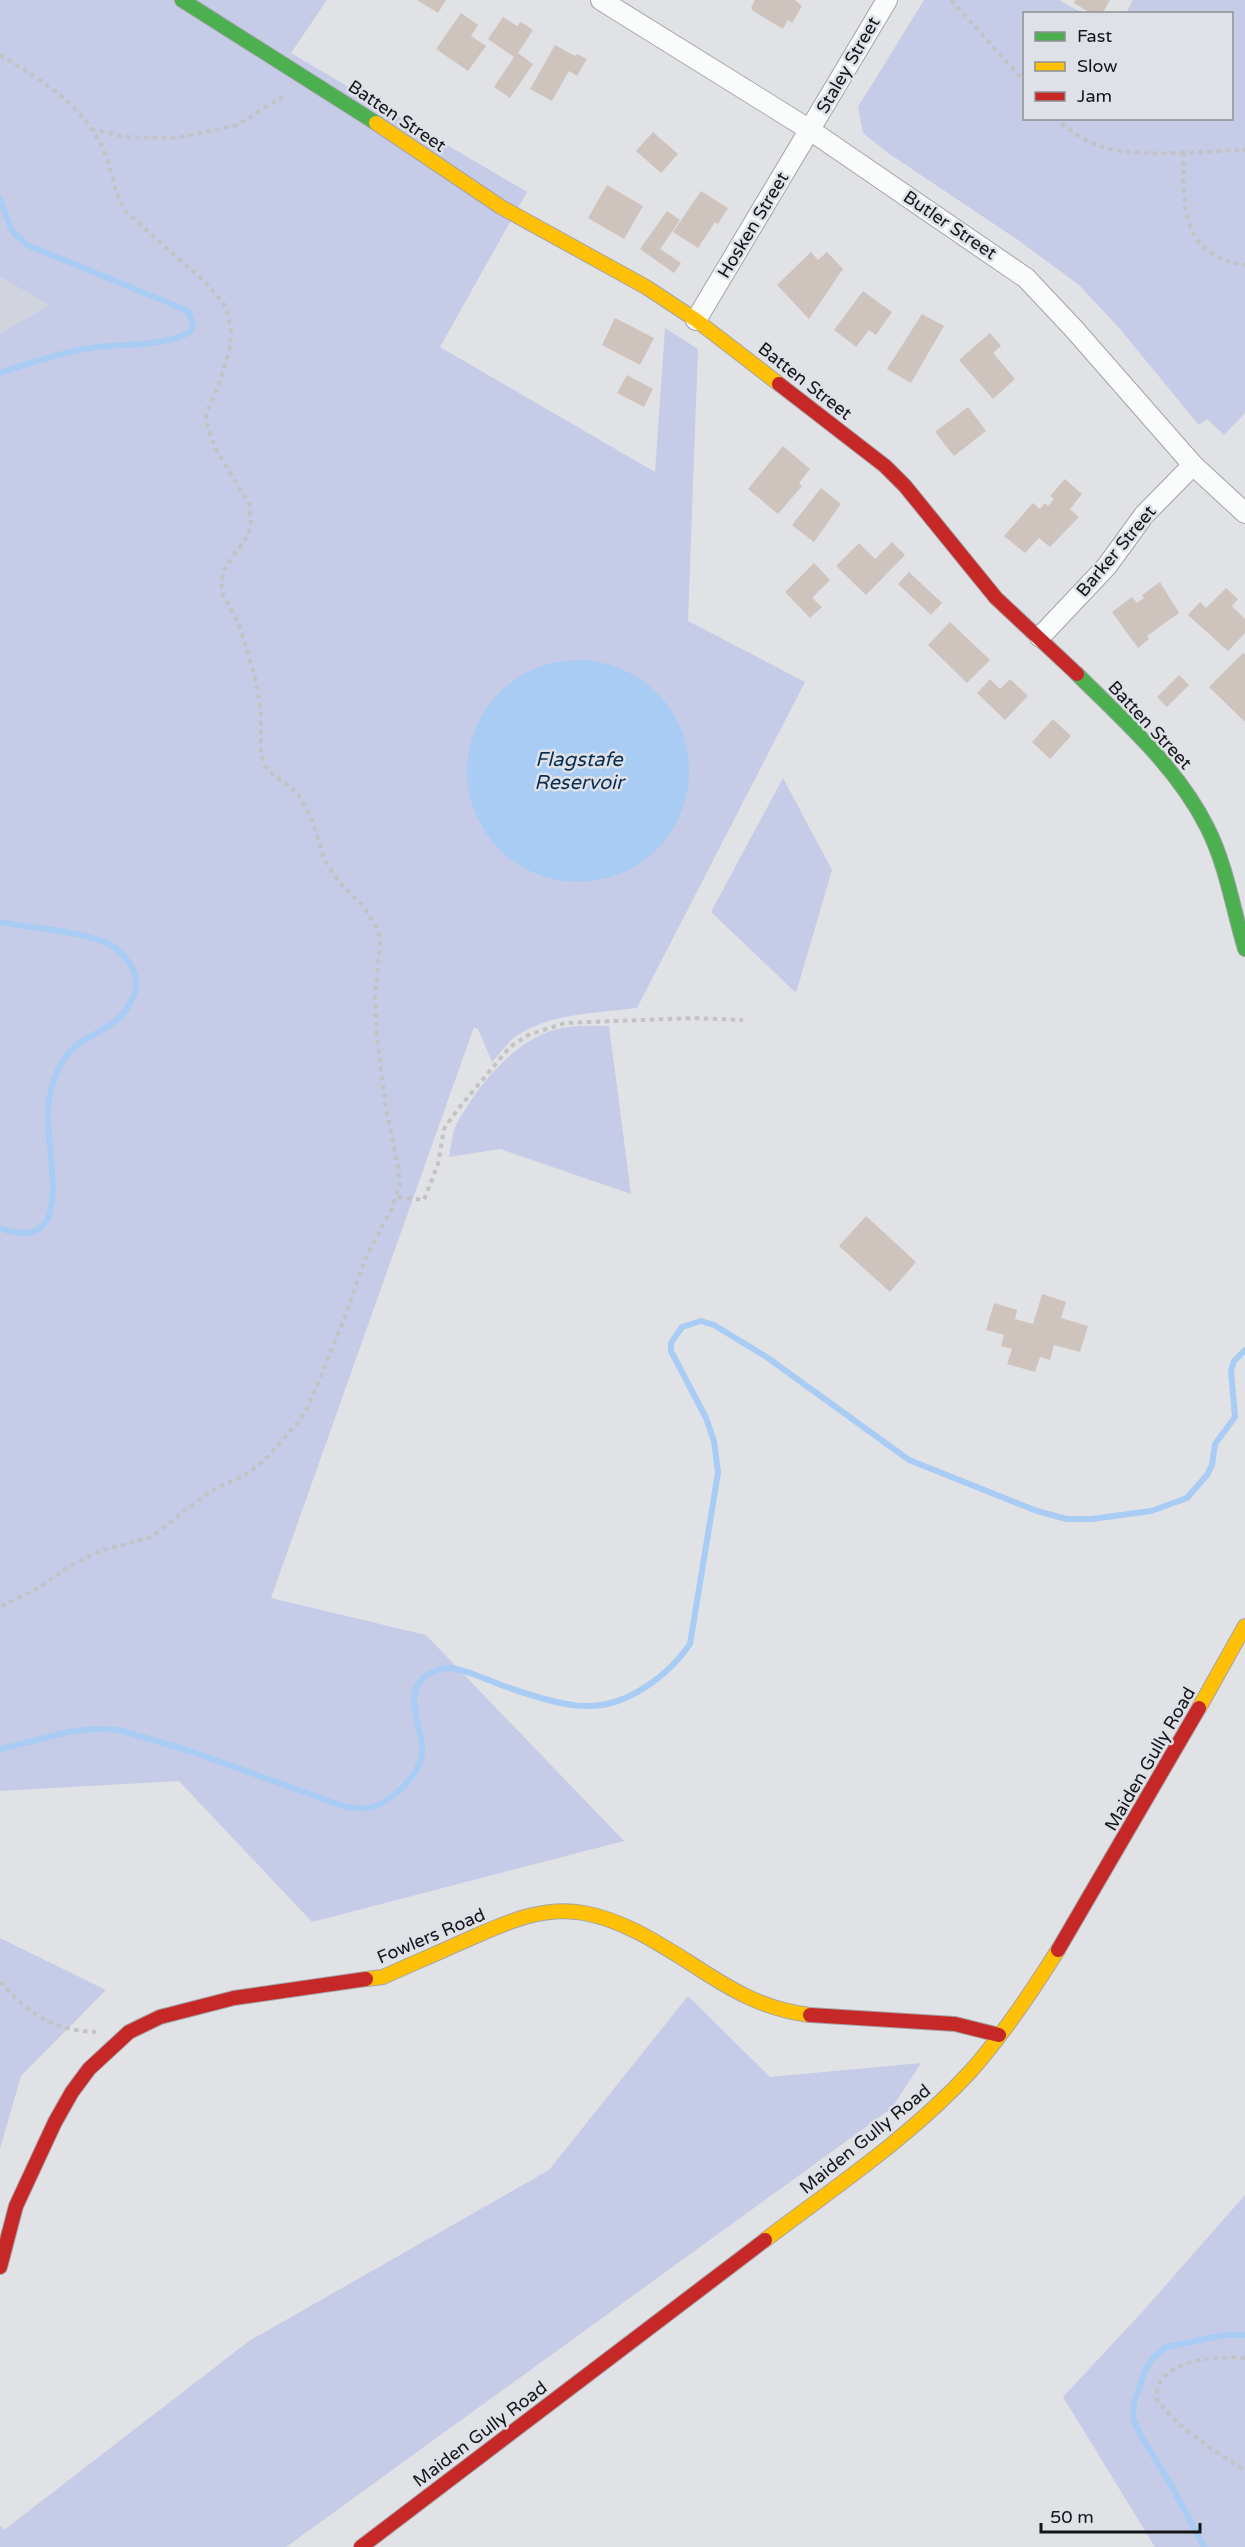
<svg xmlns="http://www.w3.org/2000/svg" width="1245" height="2547" font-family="'Varela Round',sans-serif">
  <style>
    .built { fill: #d1d4dd }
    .green { fill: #c6cce7 }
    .water { fill: #a8ccf4 }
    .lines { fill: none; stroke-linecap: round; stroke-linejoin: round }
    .stream { stroke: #a8ccf4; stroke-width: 6 }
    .building { fill: #cfc3be }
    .street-casing { stroke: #a4a4a7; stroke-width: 22 }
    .fast-casing { stroke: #a4a4a7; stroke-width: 16 }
    .slow-casing { stroke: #a4a4a7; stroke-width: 16 }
    .jam-casing { stroke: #a4a4a7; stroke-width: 16 }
    .path { stroke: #c3c3c5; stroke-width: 4; stroke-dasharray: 4.5 4.5; stroke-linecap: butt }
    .street { stroke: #fafbfb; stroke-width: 20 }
    .fast { stroke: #4caf50; stroke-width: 14 }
    .slow { stroke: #ffc107; stroke-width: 14 }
    .jam { stroke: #c62828; stroke-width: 14 }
    .labels { text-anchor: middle; stroke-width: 5; stroke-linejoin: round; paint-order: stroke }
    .street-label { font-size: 18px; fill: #141517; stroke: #dfe1e8 }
    .water-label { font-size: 20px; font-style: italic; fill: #0a2e51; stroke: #dfe1e8 }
  </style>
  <rect width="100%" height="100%" fill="#e1e2e6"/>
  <polygon class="built" points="0,277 49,305 0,333"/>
  <g class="green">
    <path d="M 0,0 L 327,0 L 291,53 L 527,192 L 440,347 L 655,472 L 665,328 L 698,349 L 688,621 L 805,682 L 637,1008 C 599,1013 551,1013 518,1035 C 508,1041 500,1054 492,1062 L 478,1029 L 474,1027 L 271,1598 L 426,1635 L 624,1841 L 312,1922 L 179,1781 L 0,1791 L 0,333 L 49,305 L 0,277 Z"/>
    <polygon points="924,0 1059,0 1082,13 1024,14 1024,118 1232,118 1232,14 1126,13 1133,0 1245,0 1245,413 1224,435 1207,419 1199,425 1119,328 1079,285 1018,240 888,153 863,133 858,107"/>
    <polygon points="783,778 832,870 796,993 711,912"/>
    <path d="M 609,1026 L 631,1194 L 500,1149 L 449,1157 C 451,1147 452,1134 456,1125 C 477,1086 517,1036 562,1028 C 577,1025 594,1026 609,1026 Z"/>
    <polygon points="0,1938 106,1990 21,2076 0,2149"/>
    <polygon points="688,1996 770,2077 921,2063 892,2108 286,2547 0,2547 0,2525 4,2530 249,2341 549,2170"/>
    <polygon points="1245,2195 1245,2547 1155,2547 1063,2397 1144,2310"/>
  </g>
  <circle class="water" cx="578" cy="771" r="111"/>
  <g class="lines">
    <g class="stream">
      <path d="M 0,199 L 12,231 L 27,245 L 174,305 L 189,312 L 193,324 L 190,332 C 159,348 123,343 90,348 C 59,353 29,363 0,373"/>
      <path d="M 0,922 C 35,929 75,930 107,943 C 119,948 127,959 133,969 C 137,976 137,987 134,995 C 118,1034 90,1028 68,1054 C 55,1069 48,1096 48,1114 C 46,1153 78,1257 0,1228"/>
      <path d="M 0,1749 L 68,1732 L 94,1729 L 119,1730 L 187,1750 L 343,1806 C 350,1807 359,1809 366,1808 C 387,1806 419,1777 422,1754 C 425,1728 401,1699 424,1677 C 431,1672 440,1668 449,1668 C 463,1668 487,1680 501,1685 C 523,1693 566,1707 589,1706 C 628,1706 669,1675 690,1644 L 718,1473 L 714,1441 L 706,1418 L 671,1351 L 671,1343 L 682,1327 L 701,1321 L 714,1325 L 768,1358 L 909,1460 L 1037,1511 L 1067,1519 L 1092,1519 L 1151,1511 L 1187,1498 L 1207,1475 L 1212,1465 L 1215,1444 L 1235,1417 L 1231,1371 L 1234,1361 L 1245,1350"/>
      <polyline points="1204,2547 1170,2483 1142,2438 1133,2418 1134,2402 1146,2368 1154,2357 1166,2347 1225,2335 1245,2335"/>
    </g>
  </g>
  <g class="building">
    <polygon points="417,0 446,0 438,13"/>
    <polygon points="755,0 795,0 802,6 792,23 788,20 783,29 753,11 751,8"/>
    <polygon points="1075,0 1110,0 1102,14 1092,14 1074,3"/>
    <polygon points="461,13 478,25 471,36 486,46 468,71 436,49"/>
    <polygon points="503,17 517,26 521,22 533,30 518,53 533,64 510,98 494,87 514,57 488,39"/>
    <polygon points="555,45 575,56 577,54 587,59 577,76 569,71 552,101 530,89"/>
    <polygon points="653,132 678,154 661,173 636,151"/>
    <polygon points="607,185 643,206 624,239 588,218"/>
    <polygon points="701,191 728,208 718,224 715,222 698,248 673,232"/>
    <polygon points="667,211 680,220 660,249 681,263 674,273 640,249"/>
    <polygon points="811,252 818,260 827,252 843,269 809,319 777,285"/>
    <polygon points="863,291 892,312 876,335 869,330 856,347 834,330"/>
    <polygon points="922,314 944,326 911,383 887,369"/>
    <polygon points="615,318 654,338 640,365 602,345"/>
    <polygon points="990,333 1001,346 993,353 1015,379 993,399 959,360"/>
    <polygon points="627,375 653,389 644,407 617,393"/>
    <polygon points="968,407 986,431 954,456 935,432"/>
    <polygon points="783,446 810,469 799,483 802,486 778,514 748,489"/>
    <polygon points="1065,479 1082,494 1070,509 1079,517 1050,547 1039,538 1025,553 1004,536 1033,503 1040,509 1045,503 1048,506 1054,499 1050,496"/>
    <polygon points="821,488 841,504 814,542 792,525"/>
    <polygon points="892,542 905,555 866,595 836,566 859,543 875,559"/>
    <polygon points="814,563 830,580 812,598 822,607 810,618 785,592"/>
    <polygon points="909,572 942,603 931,615 898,584"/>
    <polygon points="1160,582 1179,613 1147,636 1149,639 1138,648 1112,612 1132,597 1137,603 1144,598 1142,595"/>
    <polygon points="1226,588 1238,599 1232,606 1245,619 1245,633 1228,651 1188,615 1200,602 1206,608"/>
    <polygon points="950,622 990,660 967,683 928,645"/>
    <polygon points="1243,653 1245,654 1245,722 1209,687"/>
    <polygon points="1179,675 1189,685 1167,707 1157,697"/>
    <polygon points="990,679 1000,689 1010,679 1028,696 1005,720 977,693"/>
    <polygon points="1053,719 1071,736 1050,759 1032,742"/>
    <polygon points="866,1216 916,1262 890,1292 839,1246"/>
    <polygon points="1042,1294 1066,1302 1061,1318 1088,1326 1080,1352 1054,1345 1050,1360 1040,1357 1035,1372 1007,1364 1012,1349 1001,1346 1004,1335 986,1330 994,1303 1017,1310 1015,1319 1033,1324"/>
  </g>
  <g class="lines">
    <g class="street-casing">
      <g id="street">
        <polyline points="601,0 810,130 1026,278 1074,329 1193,465 1245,513"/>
        <polyline points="696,320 887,0"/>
        <polyline points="1040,637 1107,566 1144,515 1193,465"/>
      </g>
    </g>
    <g class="fast-casing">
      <g id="fast">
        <polyline points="182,0 376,123"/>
        <path d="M 1077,674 C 1124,721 1177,767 1207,827 C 1226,864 1233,909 1245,949"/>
      </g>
    </g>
    <g class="slow-casing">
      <g id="slow">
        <polyline points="376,123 501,207 646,287 696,320 779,384"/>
        <polyline points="1199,1708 1245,1626"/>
        <path d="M 366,1979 L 383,1977 C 409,1965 436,1954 462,1942 C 501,1925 540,1905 584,1913 C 622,1920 655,1941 687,1961 C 728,1988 761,2009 810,2015"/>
        <path d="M 765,2240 C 835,2187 910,2137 970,2072 C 1003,2035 1031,1993 1058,1950"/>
      </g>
    </g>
    <g class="jam-casing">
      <g id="jam">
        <polyline points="779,384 885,466 905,486 996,598 1077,674"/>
        <polyline points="1058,1950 1199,1708"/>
        <polyline points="810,2015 955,2024 999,2035"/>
        <polyline points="0,2267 16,2206 55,2122 72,2092 89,2069 129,2032 160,2017 234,1998 366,1979"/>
        <polyline points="361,2547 765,2240"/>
      </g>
    </g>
    <g class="path">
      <polyline points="951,0 1024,81"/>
      <path d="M 0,55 C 37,77 79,102 100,143 C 112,164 112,191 126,212 L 205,282 L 222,301 L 227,311 L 231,328 L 230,347 L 219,384 L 206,414 L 207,424 L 215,448 L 249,504 L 251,524 L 248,535 L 224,570 L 221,582 L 223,594 L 240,627 L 254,674 L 261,710 L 261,755 L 264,764 L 274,776 L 290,786 L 298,794 L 312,820 L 325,861 L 339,882 L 364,907 L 378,930 L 380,942 L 375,999 L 377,1035 L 385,1104 L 398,1166 L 400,1184 L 392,1208 L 366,1257 L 343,1322 L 308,1407 L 299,1421 L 264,1461 L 244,1476 L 220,1486 L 204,1496 L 151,1537 L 100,1551 L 70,1566 L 38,1588 L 0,1607"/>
      <path d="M 1054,118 C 1070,131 1086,142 1106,148 C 1141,158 1207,151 1245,150"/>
      <polyline points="91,129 126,137 178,138 237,125 285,95"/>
      <path d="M 1184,152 C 1183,204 1179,255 1245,265"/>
      <polyline points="398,1197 424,1200 438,1164 444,1129 458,1109 510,1047 528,1035 565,1023 694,1018 743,1020"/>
      <path d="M 0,1982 C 30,2014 51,2030 96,2032"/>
      <path d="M 1245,2358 C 1220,2356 1173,2358 1159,2384 C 1157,2388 1157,2394 1156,2398 C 1179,2430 1213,2449 1245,2471"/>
    </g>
    <use href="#street" class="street"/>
    <use href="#fast" class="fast"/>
    <use href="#slow" class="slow"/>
    <use href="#jam" class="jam"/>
  </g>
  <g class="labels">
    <g class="street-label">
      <text transform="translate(848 65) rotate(-60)" y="6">Staley Street</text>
      <text transform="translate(397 116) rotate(34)" y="6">Batten Street</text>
      <text transform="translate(753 225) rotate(-59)" y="6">Hosken Street</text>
      <text transform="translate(950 225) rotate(34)" y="6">Butler Street</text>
      <text transform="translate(805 381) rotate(38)" y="6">Batten Street</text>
      <text transform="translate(1116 551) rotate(-50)" y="6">Barker Street</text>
      <text transform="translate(1150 725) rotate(47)" y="6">Batten Street</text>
      <text transform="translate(1150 1759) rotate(-60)" y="6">Maiden Gully Road</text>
      <text transform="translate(431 1936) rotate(-23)" y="6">Fowlers Road</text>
      <text transform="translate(865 2139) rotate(-39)" y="6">Maiden Gully Road</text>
      <text transform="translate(480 2434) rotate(-37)" y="6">Maiden Gully Road</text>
    </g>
    <g class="water-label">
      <text x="579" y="766">Flagstafe<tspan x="579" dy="23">Reservoir</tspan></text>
    </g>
  </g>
  <rect x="1023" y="12" width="210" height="108" fill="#dfe1e8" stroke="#8e8f94" stroke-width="1.5"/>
  <rect x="1035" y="32" width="30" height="9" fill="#4caf50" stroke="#8e8f94" stroke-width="1.5"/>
  <text x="1077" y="42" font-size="18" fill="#141517">Fast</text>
  <rect x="1035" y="62" width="30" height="9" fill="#ffc107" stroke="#8e8f94" stroke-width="1.5"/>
  <text x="1077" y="72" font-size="18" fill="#141517">Slow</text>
  <rect x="1035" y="92" width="30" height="9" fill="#c62828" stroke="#8e8f94" stroke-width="1.5"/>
  <text x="1077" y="102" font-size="18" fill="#141517">Jam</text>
  <path d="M1041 2523v9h159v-9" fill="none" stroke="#141517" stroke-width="3"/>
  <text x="1050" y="2523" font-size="18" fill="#141517" stroke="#dfe1e8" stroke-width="4.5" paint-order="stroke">50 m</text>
</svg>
